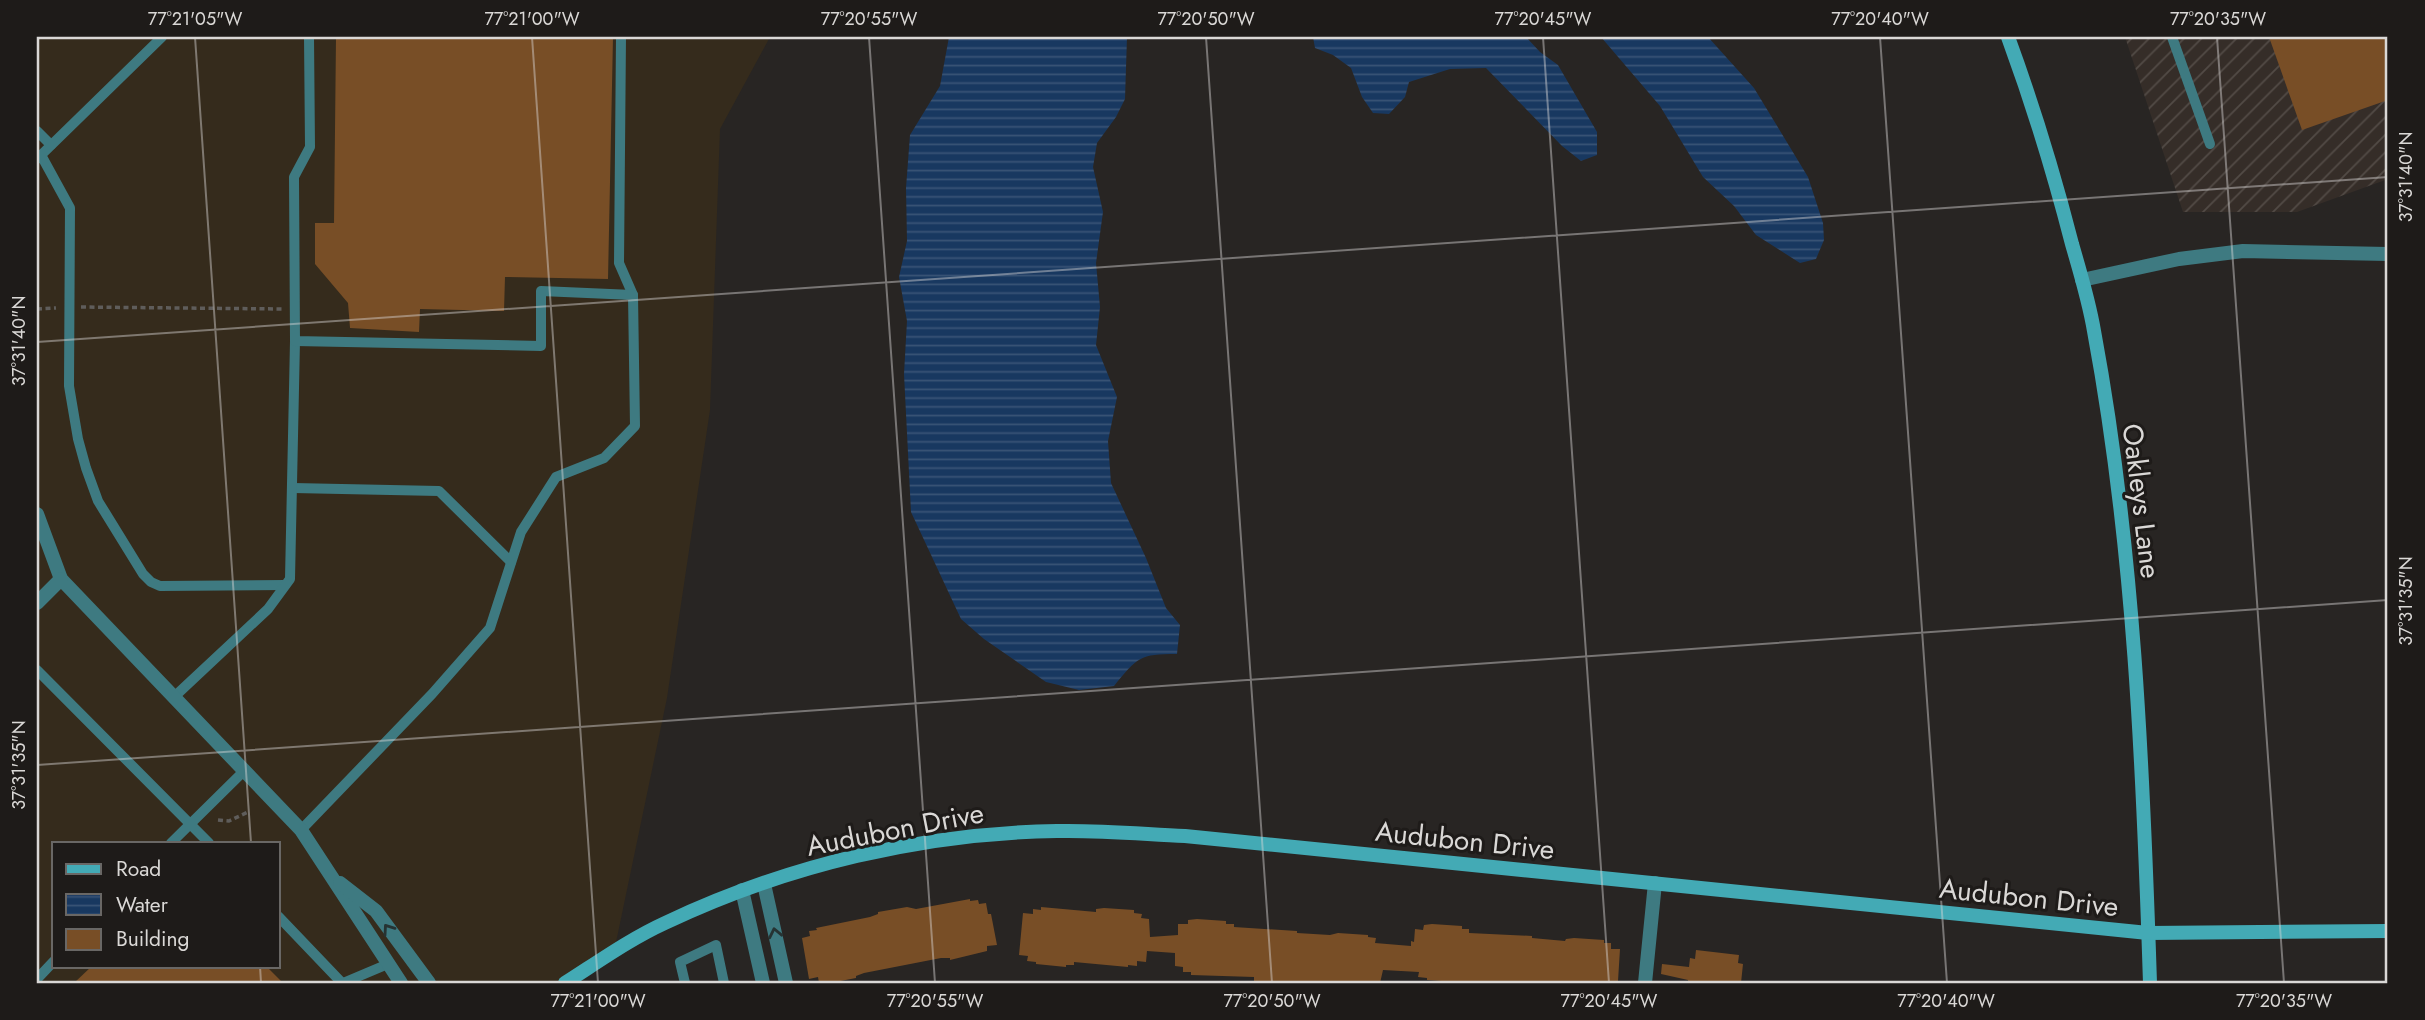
<svg xmlns="http://www.w3.org/2000/svg" width="2425" height="1020" font-family="Jost,sans-serif">
  <style>
    .commercial { fill: #352b1c; fill-rule: evenodd }
    .industrial { fill: url(#industrial-furrows) }
    .water { fill: url(#water-rules) }
    .building { fill: #784e26 }
    .lines { fill: none; stroke-linecap: round; stroke-linejoin: round }
    .path { stroke: #5f5d5b; stroke-width: 3.5; stroke-dasharray: 5 3.5; stroke-linecap: butt }
    .lane { stroke: #3e7a81; stroke-width: 10 }
    .street { stroke: #3e7a81; stroke-width: 14 }
    .secondary { stroke: #43aab5; stroke-width: 14 }
    .oneway { stroke: #263333 }
    .ticks { fill: none; stroke: #dad8d6; stroke-width: 2; stroke-opacity: 0.45 }
    .labels { text-anchor: middle; stroke-width: 6; stroke-linejoin: round; paint-order: stroke }
    .street-label { font-size: 28px; fill: #dad8d6; stroke: #1e1b19 }
    .neatline { fill: none; stroke: #dad8d6; stroke-width: 2.5 }
    .ticks-label { font-size: 18px; text-anchor: middle; fill: #dad8d6 }
  </style>
  <defs>
    <pattern id="industrial-furrows" width="10" height="10" patternUnits="userSpaceOnUse" patternTransform="scale(1.75)"><rect width="10" height="10" fill="#352d28"/><path d="M-1 1l2-2M0 10L10 0M9 11l2-2" fill="none" stroke="#524b46"/></pattern>
    <pattern id="water-rules" width="6" height="5" patternUnits="userSpaceOnUse" patternTransform="scale(1.75)"><rect width="6" height="5" fill="#183860"/><path d="M0 2.5h6" fill="none" stroke="#395476"/></pattern>
  </defs>
  <rect width="100%" height="100%" fill="#282523"/>
  <path class="commercial" d="M 37,37 L 770,37 L 720,129 L 710,410 L 667,698 L 614,952 L 565,983 L 37,983 ZM 54,843 L 278,843 L 278,966 L 54,966 Z"/>
  <polygon class="industrial" points="2125,37 2388,37 2388,179 2297,212 2183,212"/>
  <g class="water">
    <path d="M 949,37 L 1127,37 L 1125,99 L 1116,117 L 1097,143 L 1093,167 L 1103,212 L 1096,263 L 1100,307 L 1096,345 L 1117,397 L 1108,441 L 1111,483 L 1146,558 L 1166,608 L 1180,625 L 1177,654 C 1139,654 1138,657 1114,686 L 1079,690 L 1046,682 L 984,639 L 961,619 L 911,512 L 904,374 L 907,321 L 899,277 L 907,241 L 906,188 L 910,135 L 940,86 Z"/>
    <polygon points="1313,37 1526,37 1540,52 1558,65 1597,132 1597,155 1581,161 1562,146 1486,68 1450,69 1409,82 1405,97 1389,114 1373,113 1362,97 1351,68 1333,55 1315,48"/>
    <polygon points="1601,37 1708,37 1754,88 1808,177 1823,223 1824,240 1816,259 1800,263 1756,235 1734,206 1703,177 1660,106"/>
  </g>
  <g class="building">
    <polygon points="336,37 613,37 608,279 505,277 504,311 420,309 419,332 350,328 348,303 315,264 315,223 334,223"/>
    <polygon points="2269,37 2388,37 2388,100 2302,130"/>
    <polygon points="970,899 970,901 978,900 979,904 986,903 988,914 991,914 997,945 987,946 987,951 950,960 950,958 941,958 864,973 856,976 856,978 830,983 819,983 818,977 809,979 802,938 810,936 809,931 817,930 816,928 870,917 878,914 878,912 907,907 916,909"/>
    <polygon points="1041,907 1096,912 1096,909 1104,908 1134,910 1134,913 1142,914 1141,918 1149,919 1150,937 1178,935 1178,924 1188,924 1188,920 1197,919 1226,921 1226,924 1234,924 1234,927 1297,931 1297,933 1330,935 1338,933 1368,935 1368,937 1376,938 1375,943 1411,946 1411,941 1414,942 1415,929 1423,930 1424,925 1432,924 1462,926 1462,929 1469,929 1469,933 1532,936 1532,938 1565,941 1566,939 1574,938 1604,940 1604,943 1611,943 1611,949 1620,949 1618,981 1616,983 1456,982 1427,980 1427,978 1418,977 1419,972 1383,970 1380,983 1262,983 1254,981 1254,977 1191,975 1191,972 1183,972 1183,967 1175,966 1175,953 1147,951 1146,962 1137,961 1137,966 1128,965 1128,967 1074,962 1074,965 1066,965 1066,967 1036,964 1036,962 1027,961 1028,956 1019,955 1023,913 1033,914 1033,909 1041,910"/>
    <polygon points="1696,950 1739,955 1738,963 1743,964 1741,983 1688,983 1688,980 1661,974 1662,964 1689,967 1690,958 1695,959"/>
    <polygon points="92,966 266,966 283,983 74,983"/>
  </g>
  <g class="lines">
    <g class="path">
      <polyline points="81,307 283,309"/>
      <polyline points="37,309 56,308"/>
      <polyline points="218,820 229,821 248,812"/>
    </g>
    <g class="lane">
      <polyline points="621,37 619,263 633,295"/>
      <polyline points="2172,37 2210,144"/>
      <polyline points="37,131 51,145"/>
      <polyline points="41,155 70,208 69,386 78,439 86,468 98,501 143,574 151,582 160,586 285,585"/>
      <polyline points="37,159 162,37"/>
      <polyline points="293,488 439,491 511,562"/>
      <polyline points="37,670 209,843"/>
      <polyline points="174,697 268,609 290,579 295,341"/>
      <polyline points="301,830 432,694 490,628 521,532 556,477 604,458 635,426 633,295 541,291 541,346 295,341 294,177 310,147 309,37"/>
      <polyline points="171,843 245,770"/>
      <polyline points="278,916 342,983"/>
      <polyline points="37,979 54,961"/>
      <polyline points="343,983 388,964"/>
      <polyline points="685,983 680,962 716,945 724,983"/>
    </g>
    <g class="street">
      <polyline points="2082,280 2179,259 2243,251 2388,254"/>
      <polyline points="37,514 61,579 301,830 401,983"/>
      <polyline points="37,603 61,579"/>
      <polyline points="340,883 376,911 429,983"/>
      <polyline points="764,884 786,983"/>
      <polyline points="742,890 763,983"/>
      <polyline points="1645,983 1655,883"/>
    </g>
    <g class="secondary">
      <path d="M 2008,37 C 2033,105 2054,174 2072,244 C 2080,272 2089,301 2094,331 C 2134,546 2143,765 2150,983"/>
      <path d="M 565,983 C 598,962 630,939 665,923 C 787,865 923,833 1057,831 C 1100,830 1142,834 1185,836 L 2148,933 L 2388,931"/>
    </g>
  </g>
  <defs><path id="oneway-chevron" d="M-2-3.5L2.5 0L-2 3.5" fill="none" stroke-width="1.6" stroke-linecap="round" stroke-linejoin="round" transform="scale(1.75)"/></defs>
  <g class="oneway">
    <use href="#oneway-chevron" transform="translate(388 929) rotate(-125)"/>
    <use href="#oneway-chevron" transform="translate(775 933) rotate(-102)"/>
  </g>
  <path class="ticks" d="M 195,37 L 251,843M 532,37 L 598,983M 869,37 L 935,983M 1206,37 L 1272,983M 1543,37 L 1609,983M 1880,37 L 1947,983M 2217,37 L 2284,983M 37,342 L 2388,177M 37,765 L 2388,600M 260,966 L 261,983"/>
  <g class="labels">
    <g class="street-label">
      <text transform="translate(2142 501) rotate(83)" y="10">Oakleys Lane</text>
      <text transform="translate(895 829) rotate(-11)" y="10">Audubon Drive</text>
      <text transform="translate(1465 840) rotate(6)" y="10">Audubon Drive</text>
      <text transform="translate(2029 897) rotate(6)" y="10">Audubon Drive</text>
    </g>
  </g>
  <rect width="2425" height="1020" fill="none" stroke="#1e1b19" stroke-width="77"/>
  <rect x="52" y="842" width="228" height="126" fill="#1e1b19" stroke="#696765" stroke-width="2"/>
  <rect x="66" y="864" width="35" height="10" fill="#43aab5" stroke="#696765" stroke-width="2"/>
  <text x="116" y="876" font-size="21" fill="#dad8d6">Road</text>
  <rect x="66" y="894" width="35" height="21" fill="url(#water-rules)" stroke="#696765" stroke-width="2"/>
  <text x="116" y="912" font-size="21" fill="#dad8d6">Water</text>
  <rect x="66" y="929" width="35" height="21" fill="#784e26" stroke="#696765" stroke-width="2"/>
  <text x="116" y="946" font-size="21" fill="#dad8d6">Building</text>
  <rect x="38" y="38" width="2348" height="944" class="neatline"/>
  <g class="ticks-label">
    <text x="195" y="25">77°21'05"W</text>
    <text x="532" y="25">77°21'00"W</text>
    <text x="869" y="25">77°20'55"W</text>
    <text x="1206" y="25">77°20'50"W</text>
    <text x="1543" y="25">77°20'45"W</text>
    <text x="1880" y="25">77°20'40"W</text>
    <text x="2218" y="25">77°20'35"W</text>
    <text transform="translate(2406 177) rotate(-90)" y="6">37°31'40"N</text>
    <text transform="translate(19 341) rotate(-90)" y="6">37°31'40"N</text>
    <text transform="translate(2406 601) rotate(-90)" y="6">37°31'35"N</text>
    <text transform="translate(19 765) rotate(-90)" y="6">37°31'35"N</text>
    <text x="598" y="1007">77°21'00"W</text>
    <text x="935" y="1007">77°20'55"W</text>
    <text x="1272" y="1007">77°20'50"W</text>
    <text x="1609" y="1007">77°20'45"W</text>
    <text x="1946" y="1007">77°20'40"W</text>
    <text x="2284" y="1007">77°20'35"W</text>
  </g>
</svg>
